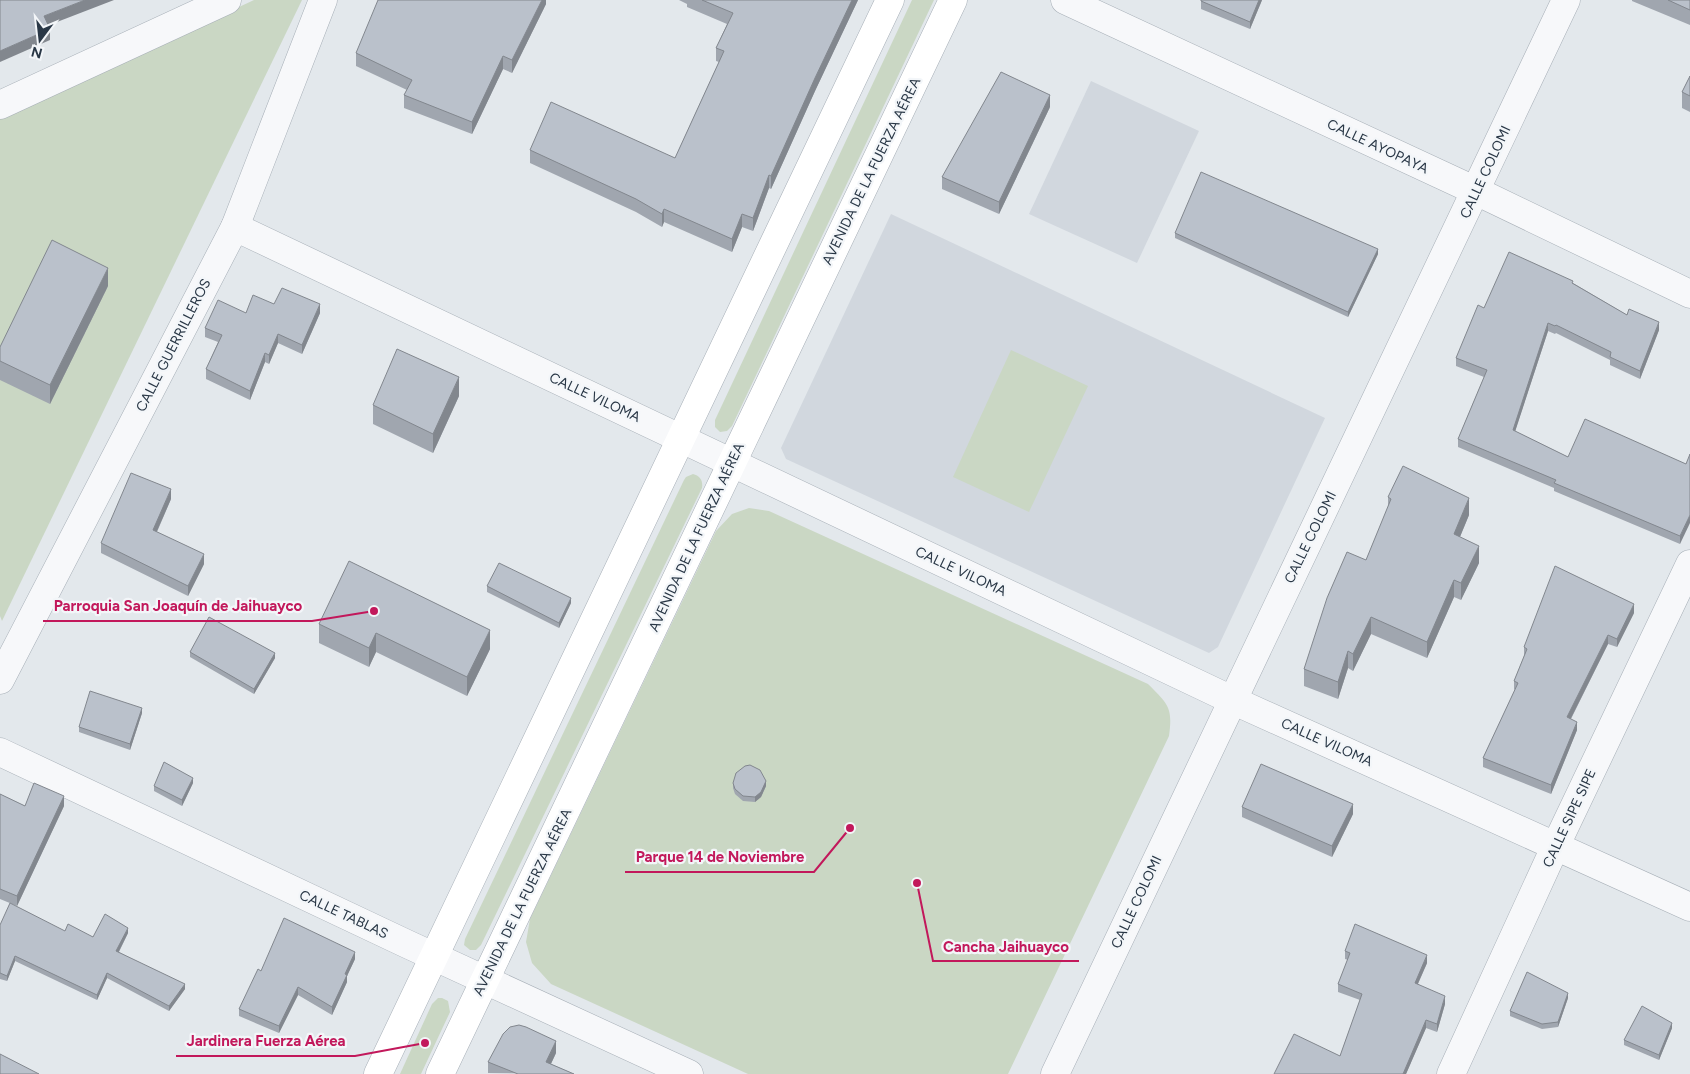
<svg xmlns="http://www.w3.org/2000/svg" width="1690" height="1074" font-family="Figtree,sans-serif">
  <style>
    .built { fill: #d1d7de }
    .green { fill: #cad7c4 }
    .lines { fill: none; stroke-linecap: round; stroke-linejoin: round }
    .street-casing { stroke: #a7afb7; stroke-width: 29 }
    .secondary-casing { stroke: #a7afb7; stroke-width: 29 }
    .street { stroke: #f7f8fa; stroke-width: 28 }
    .secondary { stroke: #fff; stroke-width: 28 }
    .wall { fill: #a0a6af }
    .shaded-wall { fill: #82878e }
    .building { fill: #bac1cb; stroke: #82878e }
    .labels { text-anchor: middle; stroke-width: 4.5; stroke-linejoin: round; paint-order: stroke }
    .street-label { font-size: 14px; fill: #293746; stroke: #f3f6f9 }
    .leader { fill: none; stroke: #c2185b; stroke-width: 2 }
    .callout-dot { fill: #c2185b; stroke: #f3f6f9; stroke-width: 2 }
    .callout-label { font-size: 15px; text-anchor: middle; font-weight: bold; fill: #c2185b; stroke: #f3f6f9; stroke-width: 4.5; stroke-linejoin: round; paint-order: stroke }
  </style>
  <rect width="100%" height="100%" fill="#e3e8ec"/>
  <g class="built">
    <polygon points="1091,81 1199,131 1137,263 1029,214"/>
    <polygon points="891,214 1325,418 1218,647 1209,653 786,459 781,448"/>
  </g>
  <g class="green">
    <polygon points="254,0 302,0 2,621 0,616 0,119"/>
    <polygon points="912,0 934,0 732,426 727,431 720,432 715,427 715,420"/>
    <polygon points="1011,350 1088,386 1029,512 953,477"/>
    <path d="M 693,474 C 700,476 703,480 702,488 L 481,945 L 476,950 L 470,950 L 464,945 L 465,939 L 684,480 L 686,477 Z"/>
    <path d="M 749,508 L 769,511 L 1148,684 C 1168,704 1173,707 1169,736 L 1008,1074 L 748,1074 L 551,984 L 532,963 L 526,942 L 530,919 L 716,531 L 732,514 Z"/>
    <polygon points="438,998 442,998 448,1001 450,1012 421,1074 400,1074 432,1004"/>
  </g>
  <g class="lines">
    <g class="street-casing">
      <g id="street">
        <polyline points="1065,0 1476,191 1690,294"/>
        <polyline points="0,105 227,0"/>
        <polyline points="235,227 1232,700 1690,907"/>
        <polyline points="0,680 235,227 323,0"/>
        <polyline points="0,752 407,944 689,1074"/>
        <polyline points="1055,1074 1566,0"/>
        <polyline points="1451,1074 1556,845 1690,564"/>
      </g>
    </g>
    <g class="secondary-casing">
      <g id="secondary">
        <polyline points="378,1074 890,0"/>
        <polyline points="440,1074 953,0"/>
      </g>
    </g>
    <use href="#street" class="street"/>
    <use href="#secondary" class="secondary"/>
  </g>
  <g class="wall">
    <polygon points="546,0 546,4 512,73 503,69 472,134 404,108 404,95 407,90 356,66 356,53"/>
    <polygon points="679,0 858,0 815,91 771,189 769,188 753,231 742,227 732,252 664,222 662,227 636,212 530,163 530,150 675,158 719,62 716,61 716,48 727,24 687,7 687,4"/>
    <polygon points="1201,0 1262,0 1250,29 1201,9"/>
    <polygon points="1632,0 1690,0 1690,25 1632,1"/>
    <polygon points="1690,76 1690,112 1682,108 1682,92"/>
    <polygon points="1050,107 999,214 942,189 942,177"/>
    <polygon points="1175,233 1378,254 1348,317 1175,238"/>
    <polygon points="1573,283 1627,315 1659,330 1640,379 1610,365 1610,360 1556,333 1555,334 1548,331 1515,431 1568,457 1686,464 1680,544 1554,491 1554,488 1458,447 1458,439 1484,377 1456,366 1456,358 1484,308"/>
    <polygon points="108,286 50,404 0,380 0,347"/>
    <polygon points="274,304 320,313 302,354 278,343 269,364 265,362 250,400 206,379 206,369 218,342 205,337 205,328 246,313"/>
    <polygon points="459,396 433,453 373,424 373,405"/>
    <polygon points="1388,497 1469,515 1460,537 1479,563 1461,600 1454,597 1427,658 1371,634 1353,671 1348,668 1338,699 1304,686 1304,669 1366,560 1388,508"/>
    <polygon points="171,499 157,532 204,564 188,596 101,553 101,543"/>
    <polygon points="487,586 571,603 559,628 487,592"/>
    <polygon points="1634,613 1617,647 1608,644 1571,719 1577,730 1551,794 1483,767 1483,758 1515,690 1514,689 1514,681 1524,656 1524,647"/>
    <polygon points="319,624 490,649 467,696 376,652 369,667 319,643"/>
    <polygon points="190,652 275,658 254,694 190,657"/>
    <polygon points="142,713 130,750 79,732 79,727"/>
    <polygon points="193,783 182,806 154,791 154,786"/>
    <polygon points="733,783 766,786 761,797 755,802 743,801 735,794 733,788"/>
    <polygon points="0,794 25,806 64,806 17,906 0,899"/>
    <polygon points="1242,807 1353,814 1332,857 1242,817"/>
    <polygon points="0,925 65,931 93,937 128,933 119,952 185,989 169,1011 107,978 97,1000 15,961 7,981 0,979"/>
    <polygon points="1345,951 1427,963 1418,984 1445,1004 1437,1032 1426,1028 1406,1074 1274,1074 1340,1056 1360,1000 1338,992 1338,984 1348,960 1345,959"/>
    <polygon points="355,959 347,976 347,982 332,1015 298,995 279,1033 239,1016 239,1009 261,971"/>
    <polygon points="1568,998 1558,1027 1542,1029 1510,1016 1510,1011"/>
    <polygon points="1672,1028 1659,1060 1624,1045 1624,1040"/>
    <polygon points="556,1053 551,1064 574,1074 488,1073 488,1062"/>
  </g>
  <g class="shaded-wall">
    <polygon points="85,0 114,0 44,27 44,16"/>
    <polygon points="542,0 546,0 546,4 512,73 512,60"/>
    <polygon points="852,0 858,0 815,91 771,189 771,176 815,78"/>
    <polygon points="1259,0 1262,0 1250,29 1250,22"/>
    <polygon points="50,29 50,40 0,62 0,51"/>
    <polygon points="503,56 503,69 472,134 472,122"/>
    <polygon points="1050,95 1050,107 999,214 999,202"/>
    <polygon points="769,175 769,188 753,231 753,218"/>
    <polygon points="664,209 664,222 662,227 662,214"/>
    <polygon points="742,214 742,227 732,252 732,239"/>
    <polygon points="1378,249 1378,254 1348,317 1348,312"/>
    <polygon points="108,268 108,286 50,404 50,385"/>
    <polygon points="320,304 320,313 302,354 302,345"/>
    <polygon points="1659,322 1659,330 1640,379 1640,371"/>
    <polygon points="1548,323 1548,331 1513,438 1513,430"/>
    <polygon points="278,334 278,343 269,364 269,355"/>
    <polygon points="265,353 265,362 250,400 250,391"/>
    <polygon points="459,377 459,396 433,453 433,434"/>
    <polygon points="171,489 171,499 153,540 153,530"/>
    <polygon points="1469,498 1469,515 1454,551 1454,534"/>
    <polygon points="1690,515 1690,523 1680,544 1680,536"/>
    <polygon points="1479,546 1479,563 1461,600 1461,583"/>
    <polygon points="204,554 204,564 188,596 188,586"/>
    <polygon points="1454,580 1454,597 1427,658 1427,642"/>
    <polygon points="571,598 571,603 559,628 559,623"/>
    <polygon points="1634,604 1634,613 1617,647 1617,639"/>
    <polygon points="1371,617 1371,634 1353,671 1353,654"/>
    <polygon points="490,630 490,649 467,696 467,677"/>
    <polygon points="376,633 376,652 369,667 369,648"/>
    <polygon points="1608,635 1608,644 1567,726 1567,717"/>
    <polygon points="1348,651 1348,668 1338,699 1338,682"/>
    <polygon points="275,653 275,658 254,694 254,689"/>
    <polygon points="142,708 142,713 130,750 130,744"/>
    <polygon points="1577,722 1577,730 1551,794 1551,785"/>
    <polygon points="193,778 193,783 182,806 182,800"/>
    <polygon points="766,781 766,786 761,797 755,802 755,797"/>
    <polygon points="64,796 64,806 17,906 17,896"/>
    <polygon points="1353,804 1353,814 1332,857 1332,846"/>
    <polygon points="128,928 128,933 116,957 116,951"/>
    <polygon points="355,952 355,959 347,976 347,982 332,1015 332,1007 345,974"/>
    <polygon points="1427,955 1427,963 1415,990 1415,983"/>
    <polygon points="15,956 15,961 7,981 7,976"/>
    <polygon points="107,973 107,978 97,1000 97,995"/>
    <polygon points="185,984 185,989 169,1011 169,1006"/>
    <polygon points="298,987 298,995 279,1033 279,1026"/>
    <polygon points="1568,993 1568,998 1558,1027 1558,1022"/>
    <polygon points="1445,996 1445,1004 1437,1032 1437,1024"/>
    <polygon points="1426,1020 1426,1028 1406,1074 1403,1074"/>
    <polygon points="1672,1023 1672,1028 1659,1060 1659,1055"/>
    <polygon points="556,1041 556,1053 546,1074 546,1062"/>
  </g>
  <g class="building">
    <polygon points="0,0 85,0 44,16 50,29 0,51"/>
    <polygon points="378,0 542,0 512,60 503,56 472,122 404,95 412,80 356,53"/>
    <polygon points="702,0 852,0 815,78 771,176 769,175 753,218 742,214 732,239 664,209 662,214 636,199 530,150 551,102 675,158 724,51 716,48 733,13"/>
    <polygon points="1201,0 1259,0 1250,22 1201,1"/>
    <polygon points="1668,0 1690,0 1690,10"/>
    <polygon points="1001,72 1050,95 999,202 942,177"/>
    <polygon points="1690,76 1690,96 1682,92"/>
    <polygon points="1201,172 1378,249 1348,312 1175,233"/>
    <polygon points="52,240 108,268 50,385 0,361 0,347"/>
    <polygon points="1509,252 1573,281 1572,283 1627,315 1629,309 1659,322 1640,371 1610,357 1611,352 1556,325 1555,326 1548,323 1513,430 1568,457 1585,419 1686,464 1690,454 1690,515 1680,536 1554,483 1556,480 1458,439 1487,370 1456,358 1478,305 1484,308"/>
    <polygon points="282,288 320,304 302,345 278,334 269,355 265,353 250,391 206,369 222,335 205,328 218,300 246,313 253,295 274,304"/>
    <polygon points="397,349 459,377 433,434 373,405"/>
    <polygon points="1403,466 1469,498 1454,534 1479,546 1461,583 1454,580 1427,642 1371,617 1353,654 1348,651 1338,682 1304,669 1327,598 1347,552 1366,560 1391,499 1388,497"/>
    <polygon points="131,473 171,489 153,530 204,554 188,586 101,543"/>
    <polygon points="349,561 490,630 467,677 376,633 369,648 319,624"/>
    <polygon points="499,563 571,598 559,623 487,586"/>
    <polygon points="1555,566 1634,604 1617,639 1608,635 1567,717 1577,722 1551,785 1483,758 1518,683 1514,681 1527,649 1524,647"/>
    <polygon points="209,617 275,653 254,689 190,652"/>
    <polygon points="90,691 142,708 130,744 79,727"/>
    <polygon points="164,762 193,778 182,800 154,786"/>
    <polygon points="1261,764 1353,804 1332,846 1242,807"/>
    <polygon points="750,765 760,770 766,781 761,792 755,797 743,796 735,789 733,783 736,773 745,766"/>
    <polygon points="34,783 64,796 17,896 0,889 0,794 25,806"/>
    <polygon points="10,903 65,931 68,924 93,937 105,914 128,928 116,951 185,984 169,1006 107,973 97,995 15,956 7,976 0,973 0,925"/>
    <polygon points="284,918 355,952 345,974 347,975 332,1007 298,987 279,1026 239,1009 258,969 261,971"/>
    <polygon points="1355,924 1427,955 1415,983 1445,996 1437,1024 1426,1020 1403,1074 1274,1074 1294,1034 1340,1056 1362,994 1338,984 1350,953 1345,951"/>
    <polygon points="1527,972 1568,993 1558,1022 1542,1024 1510,1011"/>
    <polygon points="1642,1006 1672,1023 1659,1055 1624,1040"/>
    <polygon points="519,1025 526,1027 556,1041 546,1062 574,1074 518,1074 488,1062 503,1034 510,1027"/>
    <polygon points="0,1054 39,1074 0,1074"/>
  </g>
  <g class="labels">
    <g class="street-label">
      <text transform="translate(1378 146) rotate(25)" y="5">CALLE AYOPAYA</text>
      <text transform="translate(871 171) rotate(-64)" y="5">AVENIDA DE LA FUERZA AÉREA</text>
      <text transform="translate(1485 172) rotate(-65)" y="5">CALLE COLOMI</text>
      <text transform="translate(173 345) rotate(-63)" y="5">CALLE GUERRILLEROS</text>
      <text transform="translate(595 397) rotate(25)" y="5">CALLE VILOMA</text>
      <text transform="translate(696 537) rotate(-65)" y="5">AVENIDA DE LA FUERZA AÉREA</text>
      <text transform="translate(1310 537) rotate(-64)" y="5">CALLE COLOMI</text>
      <text transform="translate(961 571) rotate(25)" y="5">CALLE VILOMA</text>
      <text transform="translate(1327 742) rotate(24)" y="5">CALLE VILOMA</text>
      <text transform="translate(1569 818) rotate(-65)" y="5">CALLE SIPE SIPE</text>
      <text transform="translate(522 902) rotate(-64)" y="5">AVENIDA DE LA FUERZA AÉREA</text>
      <text transform="translate(1136 902) rotate(-65)" y="5">CALLE COLOMI</text>
      <text transform="translate(344 914) rotate(25)" y="5">CALLE TABLAS</text>
    </g>
  </g>
  <path class="leader" d="M374 611L312 621H43M850 828L814 872H625M917 883L933 961H1079M425 1043L355 1056H176"/>
  <g class="callout-dot">
    <circle cx="374" cy="611" r="5"/>
    <circle cx="850" cy="828" r="5"/>
    <circle cx="917" cy="883" r="5"/>
    <circle cx="425" cy="1043" r="5"/>
  </g>
  <g class="callout-label">
    <text x="178" y="611">Parroquia San Joaquín de Jaihuayco</text>
    <text x="720" y="862">Parque 14 de Noviembre</text>
    <text x="1006" y="952">Cancha Jaihuayco</text>
    <text x="266" y="1046">Jardinera Fuerza Aérea</text>
  </g>
  <g transform="translate(40 40) rotate(195)" stroke="#f3f6f9" stroke-width="4" paint-order="stroke">
  <path d="M0-4L9 19L0 12L-9 19Z" fill="#293746"/>
  <text y="-8" font-size="14" font-weight="bold" text-anchor="middle" fill="#293746">N</text>
  </g>
</svg>
